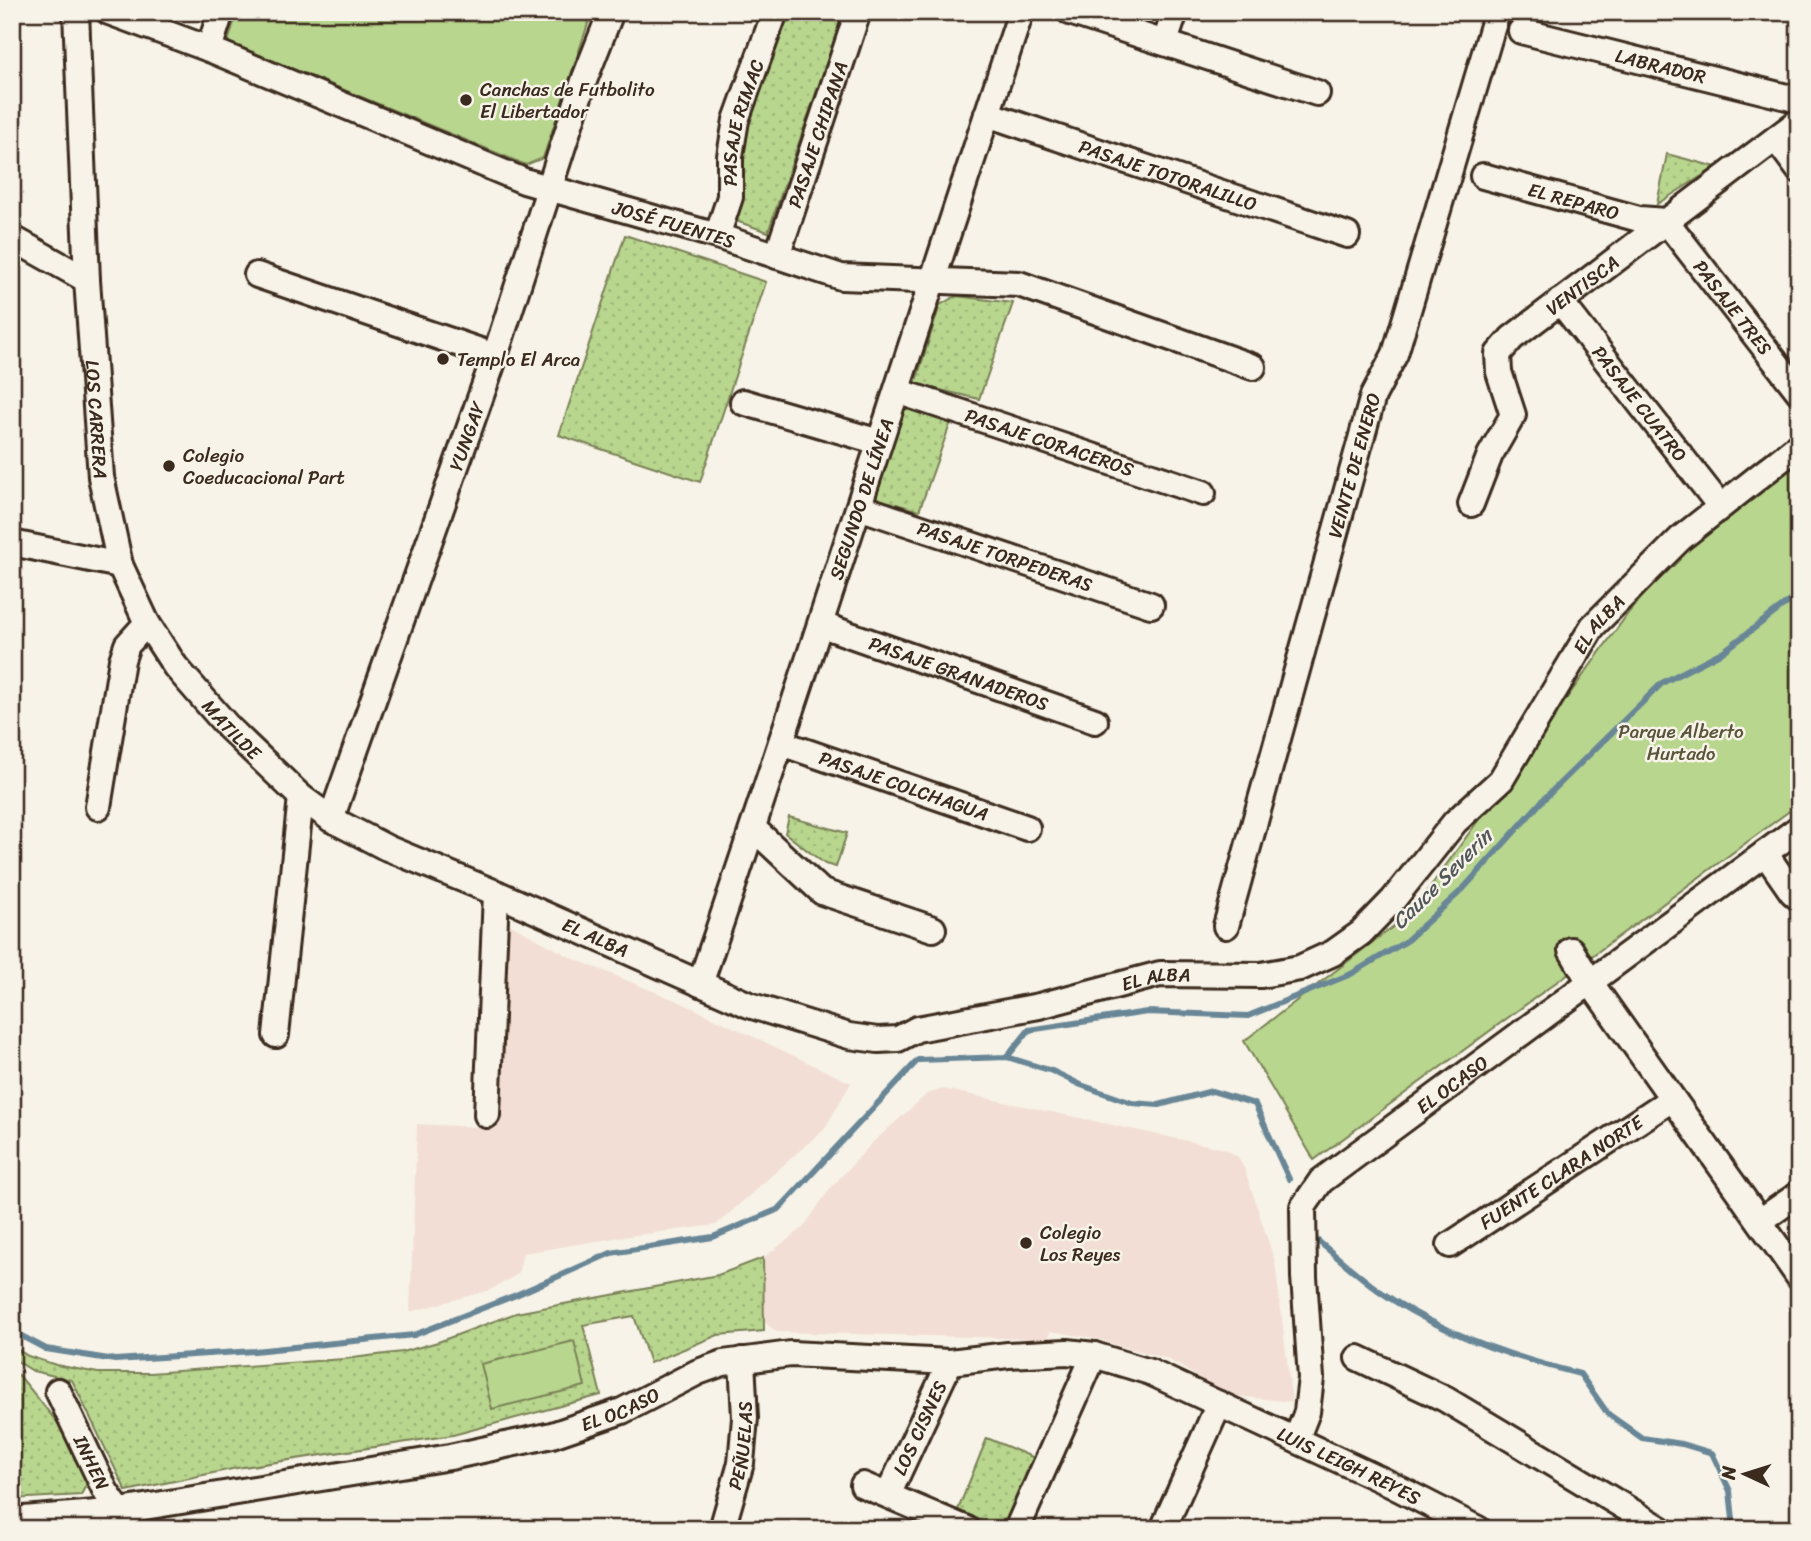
<svg xmlns="http://www.w3.org/2000/svg" width="1811" height="1541" font-family="Sriracha,sans-serif">
  <style>
    .built { fill: #f2ded4 }
    .grass { fill: url(#grass-dots); stroke: #7a8056; stroke-width: 2 }
    .park { fill: #b8d68e; stroke: #7a8056; stroke-width: 2 }
    .lines { fill: none; stroke-linecap: round; stroke-linejoin: round }
    .stream { stroke: #688696; stroke-width: 6 }
    .minor-casing { stroke: #3b2a1e; stroke-width: 30 }
    .minor { stroke: #f7f3e8; stroke-width: 24 }
    .poi-dot { fill: #3b2a1e; stroke: #f7f3e8; stroke-width: 2.5 }
    .labels { text-anchor: middle; stroke-width: 5; stroke-linejoin: round; paint-order: stroke }
    .street-label { font-size: 19px; fill: #3b2a1e; stroke: #f7f3e8 }
    .poi-label { font-size: 19px; fill: #3b2a1e; stroke: #f7f3e8; text-anchor: start }
    .park-label { font-size: 19px; fill: #5a553a; stroke: #f7f3e8 }
    .water-label { font-size: 21px; font-style: italic; fill: #52585a; stroke: #f7f3e8 }
  </style>
  <defs>
    <pattern id="grass-dots" width="8" height="8" patternUnits="userSpaceOnUse" patternTransform="scale(1.75)"><rect width="8" height="8" fill="#b8d68e"/><path d="M2 2h.1M6 6h.1" fill="none" stroke="#9fb87a" stroke-width="1.8" stroke-linecap="round"/></pattern>
  </defs>
  <rect width="100%" height="100%" fill="#f7f3e8"/>
  <filter id="ink" filterUnits="userSpaceOnUse"><feTurbulence type="fractalNoise" baseFrequency=".0143" numOctaves="2"/><feDisplacementMap in="SourceGraphic" scale="14" xChannelSelector="R" yChannelSelector="G"/><feConvolveMatrix kernelMatrix="1 2 1 2 8 2 1 2 1" color-interpolation-filters="sRGB"/></filter>
  <g filter="url(#ink)">
    <path class="built" d="M507 923 572 958 682 1003 851 1083 825 1128 716 1225 621 1237 523 1253 518 1274 490 1290 410 1312 417 1124 497 1128Z
      M943 1089 1225 1149 1238 1157 1245 1170 1275 1262 1292 1402 1228 1395 1168 1359 1088 1337 1050 1331 1049 1339 777 1332 764 1322 763 1258 803 1228 829 1190 873 1142 927 1094Z"/>
    <path class="grass" d="M788 12H844L768 232 733 220 741 148Z
      M1667 154 1716 167 1657 204Z
      M625 235 766 282 700 482 559 435Z
      M956 296 1013 303 979 399 915 384 940 305Z
      M904 407 952 419 919 511 873 497Z
      M789 817 847 833 836 867 825 864 785 833Z
      M763 1258 764 1331 718 1335 650 1363 634 1316 583 1325 601 1395 453 1435 237 1468 126 1491 72 1380 33 1371 12 1358V1346L28 1356 56 1365 98 1373H150L344 1359 402 1352 438 1342 516 1313 718 1275Z
      M12 1373 19 1375 61 1427 88 1481 81 1495 12 1499Z
      M987 1438 1037 1459 1008 1529H984L955 1517Z"/>
    <path class="park" d="M237 12H592L543 158 526 165 228 42Z
      M1799 463V804L1314 1160 1244 1041 1412 912 1629 612 1674 561Z
      M574 1341 585 1386 492 1409 481 1364Z"/>
    <g class="lines">
      <path class="stream" d="M1007 1057 1029 1030 1147 1012 1248 1016 1351 974 1405 942 1462 890 1543 800 1662 683 1724 651 1799 594
        M1312 1236C1334 1254 1355 1273 1378 1290 1436 1331 1510 1357 1580 1374L1608 1414 1642 1438 1682 1444 1712 1453 1730 1491 1734 1529
        M12 1331 46 1349 115 1360 254 1351 414 1335 516 1295 611 1253 713 1237 779 1209 918 1060 1007 1057 1052 1071 1081 1085 1132 1103 1159 1105 1212 1091 1255 1104 1289 1179"/>
      <g class="minor-casing">
        <g id="minor">
          <path id="s1" d="M76 12 87 280 101 477 120 565 147 623 175 666 229 728 301 797 331 819 387 848 496 893 749 1005 849 1036 878 1040 898 1039 917 1029 1039 1006 1160 974 1261 975 1300 968 1333 953 1361 933 1393 900 1455 822 1501 780 1593 626 1681 538 1799 445"/>
          <path id="s2" d="M109 12 209 49 524 181 717 236 841 277 1019 284 1253 367"/>
          <path d="M1070 12 1317 93"/>
          <path id="s3" d="M1521 31 1799 100"/>
          <path d="M1165 42 1175 12"/>
          <path d="M209 49 221 12"/>
          <path id="s4" d="M987 114 1347 235"/>
          <path d="M1776 139 1799 170"/>
          <path id="s5" d="M1483 176 1639 219 1666 221 1799 392"/>
          <path id="s6" d="M717 236 730 197V156L736 120 775 12"/>
          <path d="M12 238 87 280"/>
          <path id="s7" d="M777 256 858 12"/>
          <path d="M257 275 495 356"/>
          <path id="s8" d="M1560 301 1720 506"/>
          <path id="s9" d="M897 391 1203 493"/>
          <path d="M743 402 879 442"/>
          <path id="s10" d="M1471 504 1490 455 1513 415 1499 372 1498 354 1512 338 1799 121"/>
          <path id="s11" d="M859 507 1151 605"/>
          <path d="M12 543 120 565"/>
          <path id="s12" d="M822 625 1095 721"/>
          <path id="s13" d="M781 743 1027 828"/>
          <path d="M98 807 122 660 127 645 147 623"/>
          <path id="s14" d="M331 819 495 356 585 78 611 12"/>
          <path d="M753 828 822 892 933 929"/>
          <path d="M1765 853 1792 892 1799 898"/>
          <path id="s15" d="M1226 926 1373 396 1395 354 1497 12"/>
          <path d="M1571 950 1590 982 1799 1277"/>
          <path id="s16" d="M700 984C810 661 913 336 1021 12"/>
          <path d="M276 1035 301 797"/>
          <path d="M487 1115 496 893"/>
          <path d="M1760 1221 1799 1194"/>
          <path id="s17" d="M1450 1245 1672 1099"/>
          <path d="M1358 1358 1445 1399 1661 1529"/>
          <path id="s18" d="M58 1391 106 1492 132 1529"/>
          <path id="s19" d="M1296 1440 1307 1412 1311 1378 1304 1277 1303 1207 1321 1181 1799 828"/>
          <path d="M863 1485 967 1529"/>
          <path id="s20" d="M888 1495 950 1362"/>
          <path id="s21" d="M12 1520 120 1511 450 1457 552 1435 622 1411 698 1372 723 1363 791 1354 950 1362 1008 1355 1067 1352 1094 1355 1150 1372 1384 1481 1478 1529"/>
          <path id="s22" d="M722 1529 741 1463 745 1418 742 1360"/>
          <path d="M1017 1529 1094 1355"/>
          <path d="M1163 1529 1219 1404"/>
        </g>
      </g>
      <use href="#minor" class="minor"/>
    </g>
  </g>
  <g class="poi-dot">
    <circle cx="466" cy="100" r="7"/>
    <circle cx="443" cy="359" r="7"/>
    <circle cx="169" cy="466" r="7"/>
    <circle cx="1026" cy="1243" r="7"/>
  </g>
  <g class="labels">
    <g class="street-label">
      <text dy="7" stroke="none"><textPath href="#s3" startOffset="144">LABRADOR</textPath></text>
      <text dy="7" stroke="none"><textPath href="#s6" startOffset="117">PASAJE RIMAC</textPath></text>
      <text dy="7" stroke="none"><textPath href="#s7" startOffset="128">PASAJE CHIPANA</textPath></text>
      <text dy="7" stroke="none"><textPath href="#s4" startOffset="191">PASAJE TOTORALILLO</textPath></text>
      <text dy="7" stroke="none"><textPath href="#s5" startOffset="94">EL REPARO</textPath></text>
      <text dy="7" stroke="none"><textPath href="#s2" startOffset="604">JOSÉ FUENTES</textPath></text>
      <text dy="7" stroke="none"><textPath href="#s10" startOffset="271">VENTISCA</textPath></text>
      <text dy="7" stroke="none"><textPath href="#s5" startOffset="298">PASAJE TRES</textPath></text>
      <text dy="7" stroke="none"><textPath href="#s8" startOffset="130">PASAJE CUATRO</textPath></text>
      <text dy="7" stroke="none"><textPath href="#s1" startOffset="408">LOS CARRERA</textPath></text>
      <text dy="7" stroke="none"><textPath href="#s14" startOffset="406">YUNGAY</textPath></text>
      <text dy="7" stroke="none"><textPath href="#s9" startOffset="161">PASAJE CORACEROS</textPath></text>
      <text dy="7" stroke="none"><textPath href="#s15" startOffset="478">VEINTE DE ENERO</textPath></text>
      <text dy="7" stroke="none"><textPath href="#s16" startOffset="511">SEGUNDO DE LÍNEA</textPath></text>
      <text dy="7" stroke="none"><textPath href="#s11" startOffset="154">PASAJE TORPEDERAS</textPath></text>
      <text dy="7" stroke="none"><textPath href="#s1" startOffset="2376">EL ALBA</textPath></text>
      <text dy="7" stroke="none"><textPath href="#s12" startOffset="145">PASAJE GRANADEROS</textPath></text>
      <text dy="7" stroke="none"><textPath href="#s1" startOffset="756">MATILDE</textPath></text>
      <text dy="7" stroke="none"><textPath href="#s13" startOffset="130">PASAJE COLCHAGUA</textPath></text>
      <text dy="7" stroke="none"><textPath href="#s1" startOffset="1180">EL ALBA</textPath></text>
      <text dy="7" stroke="none"><textPath href="#s1" startOffset="1768">EL ALBA</textPath></text>
      <text dy="7" stroke="none"><textPath href="#s19" startOffset="430">EL OCASO</textPath></text>
      <text dy="7" stroke="none"><textPath href="#s17" startOffset="133">FUENTE CLARA NORTE</textPath></text>
      <text dy="7" stroke="none"><textPath href="#s21" startOffset="620">EL OCASO</textPath></text>
      <text dy="7" stroke="none"><textPath href="#s20" startOffset="74">LOS CISNES</textPath></text>
      <text dy="7" stroke="none"><textPath href="#s22" startOffset="86">PEÑUELAS</textPath></text>
      <text dy="7" stroke="none"><textPath href="#s18" startOffset="79">INHEN</textPath></text>
      <text dy="7" stroke="none"><textPath href="#s21" startOffset="1384">LUIS LEIGH REYES</textPath></text>
    </g>
    <g class="poi-label">
      <text x="480" y="96">Canchas de Futbolito<tspan x="480" dy="22">El Libertador</tspan></text>
      <text x="457" y="366">Templo El Arca</text>
      <text x="183" y="462">Colegio<tspan x="183" dy="22">Coeducacional Part</tspan></text>
      <text x="1040" y="1239">Colegio<tspan x="1040" dy="22">Los Reyes</tspan></text>
    </g>
    <g class="park-label">
      <text x="1681" y="738">Parque Alberto<tspan x="1681" dy="22">Hurtado</tspan></text>
    </g>
    <g class="water-label">
      <text transform="translate(1442 879) rotate(-45)" y="7">Cauce Severin</text>
    </g>
  </g>
  <rect width="1811" height="1541" fill="none" stroke="#f7f3e8" stroke-width="42"/>
  <rect x="21" y="21" width="1769" height="1499" fill="none" stroke="#3b2a1e" stroke-width="2.5" filter="url(#ink)"/>
  <g transform="translate(1745 1474) rotate(274)" stroke="#f7f3e8" stroke-width="5" paint-order="stroke">
  <path d="M0-5L12 26L0 18L-12 26Z" fill="#3b2a1e"/>
  <text y="-10" font-size="19" font-weight="bold" text-anchor="middle" fill="#3b2a1e">N</text>
  </g>
</svg>
